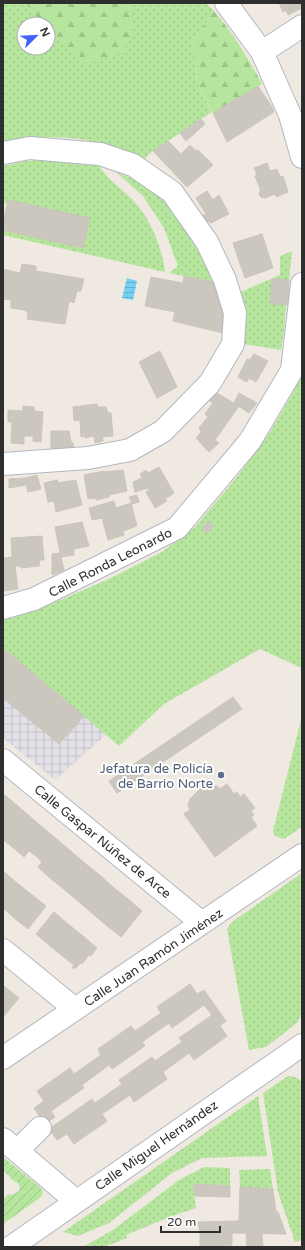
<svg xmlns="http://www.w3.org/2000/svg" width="305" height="1250" font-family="'Varela Round',sans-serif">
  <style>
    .industrial { fill: url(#industrial-grid) }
    .grass { fill: url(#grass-dots) }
    .forest { fill: url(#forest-firs) }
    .garden { fill: url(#garden-furrows) }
    .water { fill: url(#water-rules) }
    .building { fill: #cbc7bf; stroke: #cbc5ba }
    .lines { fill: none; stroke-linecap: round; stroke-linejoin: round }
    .minor-casing { stroke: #b4b7c1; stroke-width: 24 }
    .minor { stroke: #fff; stroke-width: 22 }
    .service-dot { fill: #5c6f8a; stroke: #fff; stroke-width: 1.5 }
    .labels { text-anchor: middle; stroke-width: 4; stroke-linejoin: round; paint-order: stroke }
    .street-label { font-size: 13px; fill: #2e2e2e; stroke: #fff }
    .service-label { font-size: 13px; fill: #4e5e75; stroke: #fff; text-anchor: end }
  </style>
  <defs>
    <pattern id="industrial-grid" width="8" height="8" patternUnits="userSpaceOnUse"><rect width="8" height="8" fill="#e3e1e8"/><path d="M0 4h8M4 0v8" fill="none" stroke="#c3c1c7"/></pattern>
    <pattern id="grass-dots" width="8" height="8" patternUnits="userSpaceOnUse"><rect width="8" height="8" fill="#b6e59e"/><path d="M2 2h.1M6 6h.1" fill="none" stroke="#9dc588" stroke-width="1.8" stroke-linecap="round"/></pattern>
    <pattern id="forest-firs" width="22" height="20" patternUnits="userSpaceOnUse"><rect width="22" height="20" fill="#b6e59e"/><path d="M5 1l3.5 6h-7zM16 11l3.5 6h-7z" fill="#9dc588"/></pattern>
    <pattern id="garden-furrows" width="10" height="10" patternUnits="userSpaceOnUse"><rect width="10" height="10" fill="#b6e59e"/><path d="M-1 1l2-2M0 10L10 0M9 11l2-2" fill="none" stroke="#9dc588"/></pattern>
    <pattern id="water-rules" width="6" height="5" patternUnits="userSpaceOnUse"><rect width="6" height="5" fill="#75cff0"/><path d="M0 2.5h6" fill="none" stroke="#66b2ce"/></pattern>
  </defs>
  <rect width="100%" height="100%" fill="#efe9e1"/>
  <path class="industrial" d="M4 649 107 734 55 780 3 738V650Z"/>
  <path class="grass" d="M3 3H27L28 7 43 24H24V48H48V29L52 34 134 5 133 3H206L214 11 193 41 197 83 212 112 153 151 147 156 144 161C129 154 114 147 98 143 68 135 34 136 3 143Z
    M50 159 98 165C103 171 108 178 114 183 120 189 127 194 133 200 150 218 162 247 165 272L3 235V230L83 248 90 219 3 203V166L26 161Z
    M116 172C128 177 142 182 152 190 178 210 200 253 213 282L169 273 178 266 164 228 143 196Z
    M292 251 289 280H272L270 303 286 305 284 331 281 350 244 344C247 326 247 310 241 292L280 275V256Z
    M302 369V668L260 649 164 704 119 746 4 649 3 650V620L44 607 109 579 162 552 195 527 237 477 270 432 294 391Z
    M302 716V827L284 839 275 836 273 831Z
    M302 873V1012L298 1022 266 1047 249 1050 227 929 232 922Z
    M288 1076C295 1077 300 1077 302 1084V1240L295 1242 278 1192 263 1093Z
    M258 1096 267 1156 202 1158 172 1173 109 1223 78 1236 63 1232Z
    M204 1167 230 1168V1186L193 1184 196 1208 172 1216 126 1235 127 1238 104 1247H83L113 1230 179 1180Z
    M270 1169 273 1189 240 1187 239 1170Z"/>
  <path class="forest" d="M27 3H133L132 33 123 52 88 64 52 34 48 29V24H43L28 7Z
    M214 11C233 33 248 58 262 84L213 113 197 83 193 41Z"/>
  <path class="garden" d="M3 1157 41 1188 43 1192 41 1197 3 1224V1199L9 1194 12 1195 19 1191 20 1186 17 1182H15L3 1170Z"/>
  <path class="water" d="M127 278 137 281 133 300 122 298Z"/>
  <path class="building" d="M279 3H302V8L288 15 286 10 283 12Z
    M258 86 272 107 274 112 227 142 213 113Z
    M201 119 205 124 186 141 180 133Z
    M168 141 181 154 190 145 196 151 198 150 213 165 187 187 153 151Z
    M267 163 270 171 277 169 280 177 283 176 288 192 276 197 275 194 265 198 261 197 260 196 259 192 261 191 255 176 257 175 254 168Z
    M207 191 213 200 219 195 229 214 211 223 210 221 207 223 203 216 206 214 196 198Z
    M8 200 90 218 83 248 3 230V223Z
    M262 234 273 268 245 278 233 243Z
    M22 264 36 266V271L84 279 81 291H77L74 303 69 301 65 324 27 319 28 312 24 310 11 308V300L3 299 4 289 3 269 20 273Z
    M184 276 213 282 222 305 223 315V333L173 321 175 312 145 306 151 277 183 283Z
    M272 279 289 280 288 305 270 304Z
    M160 351 177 387 157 398 139 362Z
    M254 354 268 361 256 382 249 378 247 382 238 377 247 359 250 360Z
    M215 392 239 406 215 440 219 443 209 452 196 438 201 432 199 428 208 417 205 414 213 403 209 400Z
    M239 393 257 403 249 413 234 403Z
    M97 404 98 407H106L108 413H111L113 436 102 437 103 441 95 443 94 436 85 438V436L81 437 80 420 74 421 73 407Z
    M23 406 34 407V411L43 412 41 442 33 441V436H24V444L11 443 12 422H8V410L23 411Z
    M51 431H69L71 442 73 443 74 449 51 454Z
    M159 467 174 493 165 499 167 501 155 508 146 492 149 490 148 488 135 492 133 482 142 478 140 474 146 470 148 473Z
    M123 470 127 491 109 495V497L96 500V498L88 499 84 475 104 471V472Z
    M37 475 41 489 28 492 26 485 9 488V479L25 478Z
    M57 480 58 483 76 480 82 505 56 512 54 501 48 502 44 483Z
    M137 495 139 502 132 504 129 497Z
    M114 501 116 508 131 503 137 526 123 531 124 535 108 540 102 518 92 520 89 508Z
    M208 521 214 526 208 533 202 529Z
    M82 522 89 546 74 549V555L61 557 64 570 52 575V554L60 553 55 527Z
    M42 536 44 560H40L39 566 21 568V566H15L18 589 4 591 3 558 12 557 11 538Z
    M4 649 84 716 59 744 3 698V650Z
    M233 697 242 709 117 793 109 781Z
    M227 784 234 794 237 792 240 797 244 794 255 808 251 811 254 815 251 817 257 826 215 857 184 814 190 810 188 805 190 799 200 789 211 785 217 786 220 789Z
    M5 795 19 807 3 826V797Z
    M19 807 33 819 10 845 3 840V826Z
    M33 819 53 836 36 856 29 851 24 857 10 845Z
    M53 836 73 853 51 879 38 867 42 862 36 856Z
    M73 853 87 865 65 890 51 879Z
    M87 865 101 876 79 902 65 890Z
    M3 871 17 883 3 901Z
    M101 876 114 888 93 914 79 902Z
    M17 883 31 894 13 917 3 908V901Z
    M114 888 128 899 106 925 93 914Z
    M31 894 46 906 28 929 13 917Z
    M128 899 142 911 121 937 106 925Z
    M54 912 68 924 50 946 36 934Z
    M68 924 83 936 65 958 50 946Z
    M83 936 97 948 91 956 89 955 82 964 80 963 76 968H72L74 965 65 958Z
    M190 984 197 994 204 990 226 1021 220 1026 227 1036 194 1060 189 1053 163 1072 167 1079 134 1102 130 1095 102 1114 107 1121 74 1144 67 1134 57 1140 49 1129 92 1099 95 1103 122 1084 119 1080 152 1057 155 1061 182 1042 179 1038 212 1015 204 1005 172 1028 169 1023 142 1042 145 1046 112 1069 109 1065 82 1085 84 1088 51 1111 55 1117 45 1124 34 1108 44 1101 37 1091 70 1068 74 1074 101 1055 98 1049 131 1026 135 1031 161 1013 157 1007Z
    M4 986 19 998 3 1017V987Z
    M193 1184 230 1186V1197L195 1196Z
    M240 1187 273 1189 276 1212H278L286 1234 231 1233 200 1234 198 1222 239 1221Z
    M215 1233V1246H200V1234Z
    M215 1233H232V1245L215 1246Z
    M246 1233 262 1234 263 1247H247Z"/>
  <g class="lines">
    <g class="minor-casing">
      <path id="minor" d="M226 3 262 52 290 115 302 157
        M262 52 302 26
        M3 153 30 148 100 154 133 165 172 192 207 242 225 280 235 313 233 344 210 383 163 431 130 450 88 458 3 464
        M3 608 34 599 177 528 250 441 292 370 302 284
        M3 760 202 923
        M3 950 75 1009
        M3 1058 302 855
        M3 1139 76 1201
        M17 1151 40 1128
        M11 1247 302 1045"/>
    </g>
    <use href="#minor" class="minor"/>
  </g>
  <circle class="service-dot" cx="221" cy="775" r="4"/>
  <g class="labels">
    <g class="street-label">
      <text transform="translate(110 562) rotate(-27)" y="5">Calle Ronda Leonardo</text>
      <text transform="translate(103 841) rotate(39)" y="5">Calle Gaspar Núñez de Arce</text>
      <text transform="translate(153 957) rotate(-34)" y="5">Calle Juan Ramón Jiménez</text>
      <text transform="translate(156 1145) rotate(-35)" y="5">Calle Miguel Hernández</text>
    </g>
    <g class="service-label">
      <text x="213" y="773">Jefatura de Policía<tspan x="213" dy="15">de Barrio Norte</tspan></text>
    </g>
  </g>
  <rect width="305" height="1250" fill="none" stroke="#2e2e2e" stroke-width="8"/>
  <g transform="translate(36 36) rotate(66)"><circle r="19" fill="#ffffff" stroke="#ababab"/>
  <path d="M0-3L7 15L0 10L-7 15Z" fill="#4264fb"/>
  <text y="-6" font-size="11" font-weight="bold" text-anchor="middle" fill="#2e2e2e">N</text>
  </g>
  <path d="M161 1226v6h59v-6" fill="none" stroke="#2e2e2e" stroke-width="2"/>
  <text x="167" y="1226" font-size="12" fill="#2e2e2e" stroke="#ffffff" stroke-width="3" paint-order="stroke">20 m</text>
</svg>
